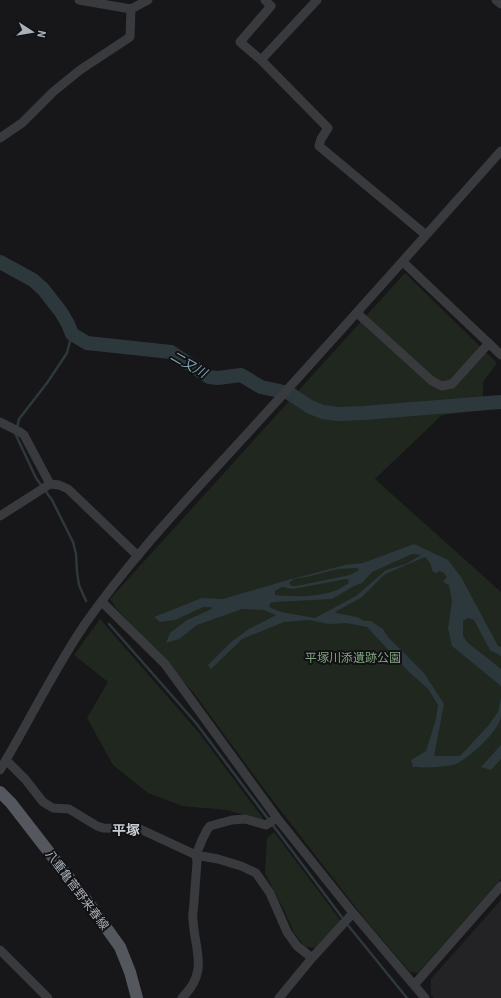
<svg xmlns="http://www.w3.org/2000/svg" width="501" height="998" font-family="'Roboto Condensed','Noto Sans JP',sans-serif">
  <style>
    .built { fill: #232326 }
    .green { fill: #1f271f }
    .water { fill: #2d383d; fill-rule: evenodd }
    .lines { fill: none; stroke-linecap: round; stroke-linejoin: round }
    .stream { stroke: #2d383d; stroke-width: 2.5 }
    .river { stroke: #2d383d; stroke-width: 14 }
    .minor { stroke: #383a3e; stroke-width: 9 }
    .major { stroke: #54575d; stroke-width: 12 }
    .labels { text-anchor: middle; stroke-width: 4; stroke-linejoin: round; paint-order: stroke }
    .park-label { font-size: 12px; fill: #82a480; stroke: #121214 }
    .street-label { font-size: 12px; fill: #a9b0b9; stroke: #121214 }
    .water-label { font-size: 13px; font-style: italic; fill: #7fa2b4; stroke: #121214 }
    .quarter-label { font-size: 14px; font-weight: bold; fill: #caced5; stroke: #121214 }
  </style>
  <rect width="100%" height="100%" fill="#171719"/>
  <path class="built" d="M501 900V998H434L431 995V979Z"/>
  <path class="green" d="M405 273 497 363 483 382V410L442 415 375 479 501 592V879L418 973 410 972 364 918 264 789 193 692 116 608 110 599Z
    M100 619 200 734 265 821 227 810 182 806 148 793 113 765 87 718 108 682 74 655Z
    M274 832 341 921 317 948 305 947 294 933 283 908 265 873 267 838Z"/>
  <path class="water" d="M414 544 448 560 461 577 498 646 501 647V656L490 650 474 620 468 618 463 621V636L467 642 501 669V686L452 646 448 628 452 601 449 585 443 582 447 577 443 572 439 571 437 573 433 572 430 563 425 557 385 574 362 597 335 612 336 613 357 617 364 621H371L383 629 388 637 424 673 444 704 434 756H460L488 726 498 712 501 698C501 704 501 711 501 717 499 731 469 758 456 764 447 767 423 768 413 767L411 760 426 751 436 719 438 705 428 689 408 671 367 627 346 623 329 624 309 620 284 622 242 639 211 669 208 665 231 642 249 629 276 615 264 610 242 609 197 625 179 639 166 643 170 633 187 620 212 609 211 607H203L175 620 160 622 154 617 202 598 223 599 288 580 345 565 363 563ZM412 554 421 555 406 564 386 570 356 596 315 618 281 612 269 607 270 603 274 602 332 599 354 586 362 583 372 572ZM357 568 359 570 350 575 297 586H291L289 583 294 579 311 576 337 569ZM346 579 349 580 348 584C343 586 339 590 334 591 319 597 291 597 275 595V591L282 587 293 589Z
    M501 745V759L491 770 481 767Z"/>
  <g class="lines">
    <path class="stream" d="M17 428 19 419 47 383 67 353 72 334
      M15 433 36 478 52 500 73 542 76 554 77 572 79 585 86 601
      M109 624 196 723 344 920
      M347 924 407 998"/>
    <path class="river" d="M0 262 33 280 43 289 61 312 68 324 72 334 87 343 171 352 209 377 218 378 241 375 261 387 289 393 310 407 323 412 337 414 363 413 501 402"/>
    <path class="minor" d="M79 0 131 9 148 0
      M265 0 271 6 240 42 261 60 328 128 321 139 319 146 426 235
      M496 0 501 4
      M261 60 317 0
      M0 138 22 123 53 92 80 70 130 37 131 9
      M403 262 501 355
      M357 313 432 381 442 386 452 384 489 343
      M0 422 20 432 24 435 50 484
      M0 516 50 484 59 485 68 489 138 556
      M102 602 165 664 277 818 353 913 425 998
      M6 760 25 779 43 802 53 808 69 809 97 826 103 828 140 829 196 855 197 862C196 875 195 888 194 902 194 908 192 914 193 920 195 952 209 971 182 998
      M0 770C29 722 53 671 85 624 135 552 198 488 257 423 339 333 420 242 501 151
      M277 818 266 825 245 819 232 820 210 826 207 830 202 840 196 855 218 859 241 866 256 873 270 893 287 932 297 946 312 958
      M0 950 48 998
      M414 985 501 886
      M279 998 312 958 353 913"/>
    <path class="major" d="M0 792 11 803 90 905 120 947 130 972 137 998"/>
  </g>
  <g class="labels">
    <g class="park-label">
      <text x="353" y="662">平塚川添遺跡公園</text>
    </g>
    <g class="street-label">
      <text transform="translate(77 890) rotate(53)" y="4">八重亀菅野来春線</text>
    </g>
    <g class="water-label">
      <text transform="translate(189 364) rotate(30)" y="5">二又川</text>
    </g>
    <g class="quarter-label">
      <text x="126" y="835">平塚</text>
    </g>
  </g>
  <g transform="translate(32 32) rotate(102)" stroke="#121214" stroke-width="3" paint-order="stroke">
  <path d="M0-3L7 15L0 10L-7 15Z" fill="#a9b0b9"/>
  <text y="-6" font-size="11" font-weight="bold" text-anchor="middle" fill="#a9b0b9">N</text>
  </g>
</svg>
